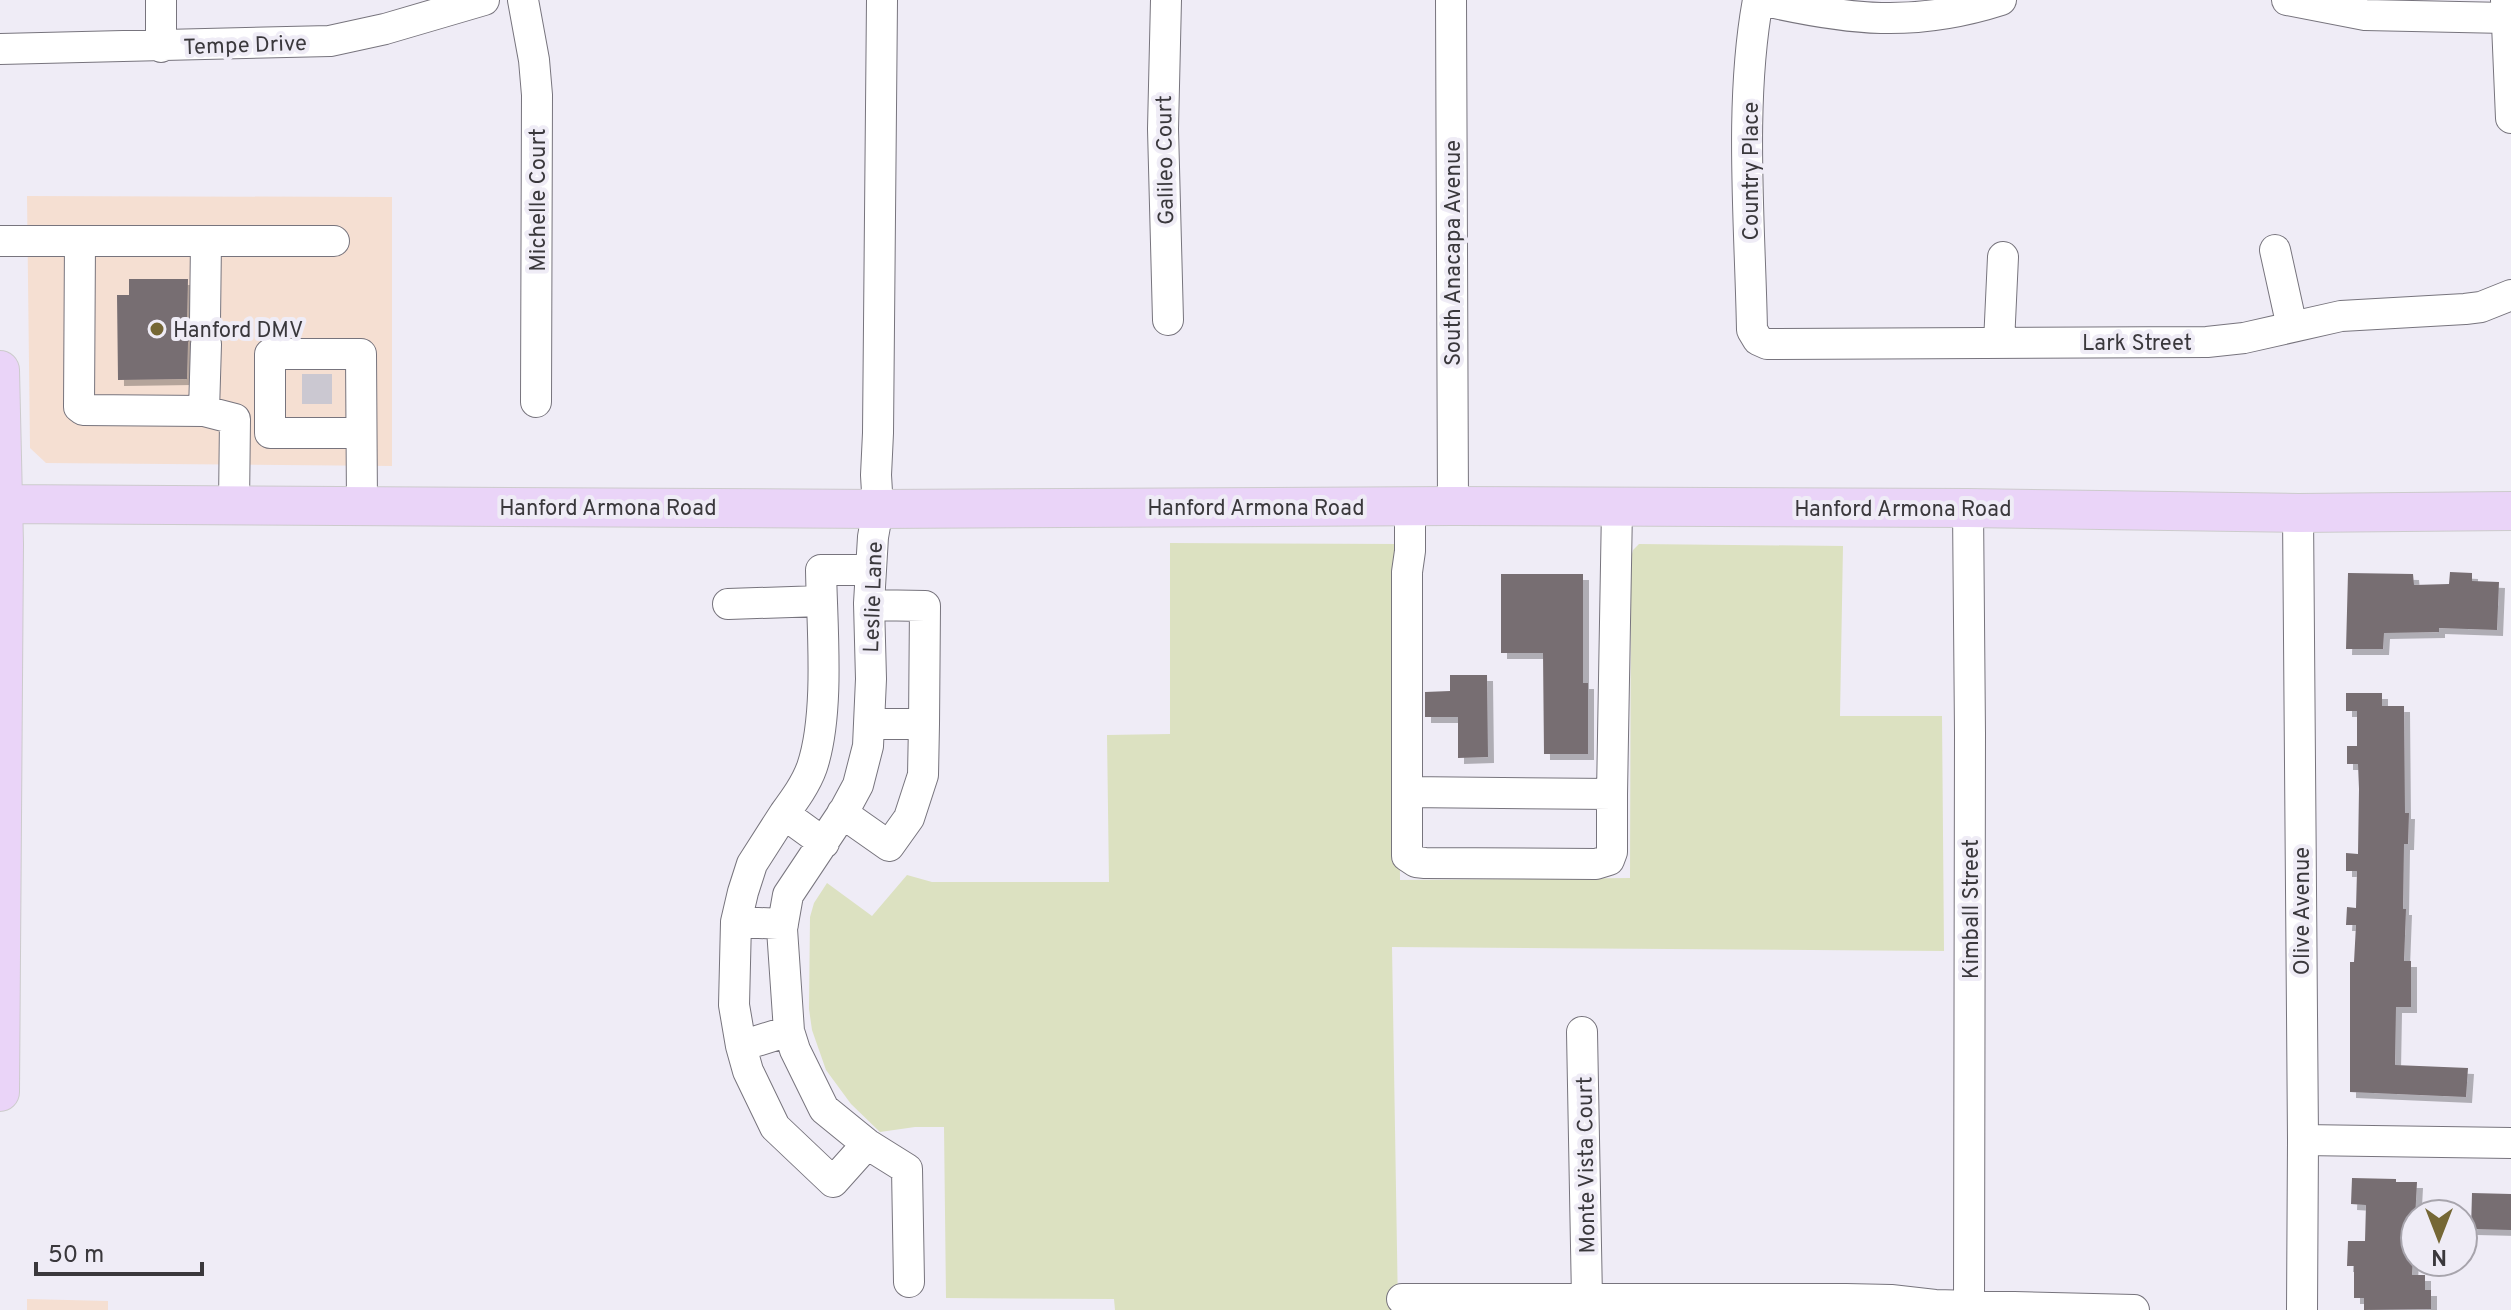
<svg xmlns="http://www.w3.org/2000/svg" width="2511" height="1310" font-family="Overpass,sans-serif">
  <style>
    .commercial { fill: #f5dfd2 }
    .green { fill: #dce1c1 }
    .building { fill: #776e72; filter: url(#shadow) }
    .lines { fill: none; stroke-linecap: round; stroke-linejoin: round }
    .minor-tunnel { stroke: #cbc8d1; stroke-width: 30; stroke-dasharray: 30 15; stroke-linecap: butt }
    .minor-casing { stroke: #77747d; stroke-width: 32 }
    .major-casing { stroke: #cccbcc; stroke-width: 40 }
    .minor { stroke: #fff; stroke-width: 30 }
    .major { stroke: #ead4f8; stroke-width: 38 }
    .poi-dot { fill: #756735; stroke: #efecf6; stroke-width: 3 }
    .labels { text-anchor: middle; stroke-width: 8; stroke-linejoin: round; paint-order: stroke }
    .street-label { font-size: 22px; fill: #3a383c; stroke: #efecf6 }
    .poi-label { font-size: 22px; fill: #3a383c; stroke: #efecf6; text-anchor: start }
  </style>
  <defs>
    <filter id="shadow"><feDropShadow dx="6" dy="6" stdDeviation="0" flood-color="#0004"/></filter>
  </defs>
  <rect width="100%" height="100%" fill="#efecf6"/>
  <path class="commercial" d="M27 196 392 197V466L46 463 30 448Z
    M27 1299 108 1301V1310H27Z"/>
  <path class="green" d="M1170 543 1398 544 1400 880 1630 878 1631 558 1633 550 1639 544 1843 546 1840 716H1942L1944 951 1392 947 1398 1310H1115L1114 1299 946 1298 944 1127H915L880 1132 851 1104 826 1070 812 1030 809 1009 810 917 814 903 827 883 872 916 907 875 932 882H1109L1107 735 1170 734Z"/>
  <path class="building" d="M129 279H188L187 321 192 333 188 343 187 379 118 380 117 295H129Z
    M2450 572 2472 573V581L2499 582 2497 630 2439 628V632L2384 633 2383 649H2346L2348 573 2413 574 2414 585 2449 584Z
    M1501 574H1583V683H1588V754H1544L1543 653H1501Z
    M1450 675H1487L1488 757 1458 758V717H1425V692L1450 691Z
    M2346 693H2382V706H2404L2405 813H2409L2408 844H2404L2403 909H2406L2404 961H2411V1007H2396L2395 1065 2468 1068 2466 1097 2350 1092V962H2354L2356 925H2346L2347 907 2356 908 2357 871H2346V853L2358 854 2359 789 2358 764H2347V746H2357V711H2346Z
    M2352 1178 2396 1179V1182H2417L2412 1275H2425V1290H2431V1309L2364 1310V1298H2354V1266H2347L2348 1241H2365L2366 1205 2351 1204Z
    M2472 1193 2511 1194V1230L2471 1229Z"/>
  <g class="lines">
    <path class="minor-tunnel" d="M317 374V422"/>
    <g class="minor-casing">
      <path id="minor" d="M161 0V47
        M523 0 534 60 537 95 536 402
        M882 0 878 433 876 475 878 509 873 537 869 603 871 679 868 746 858 785 844 811 788 895 782 929 789 1031 795 1050 824 1109 867 1144 907 1169 909 1282
        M1166 0 1163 129 1168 320
        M1451 0 1453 506
        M1758 0C1739 103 1750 224 1752 330L1758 340 1767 344 2207 342 2244 338 2341 316 2465 309 2481 307 2511 295
        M1761 0C1848 20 1914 28 2001 0
        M2287 0 2365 15 2506 18
        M2506 0 2511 118
        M0 49 330 41 385 29 484 0
        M0 241H334
        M80 241 79 407 83 410 204 411 235 419 234 504
        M2275 250 2292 327
        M205 321 206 241
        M1999 343 2003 257
        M204 411 206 344
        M361 433H270V354H361L362 505
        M1410 507V551L1407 572V856L1416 862 1425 863 1596 864 1609 860 1612 852V794
        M1968 508 1970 733 1969 1310
        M2298 513 2303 1140 2302 1310
        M728 604 821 601
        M869 605 925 606 924 724
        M1407 792 1612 794 1617 508
        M842 813 889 846 909 818 923 775 924 724H869
        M784 814C795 799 806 784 812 767 830 713 822 627 821 570H871
        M736 922 743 892 752 864 784 814 824 843
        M789 1031 741 1046 748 1071 775 1127 833 1182 867 1144
        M1582 1032 1587 1299
        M741 1046 734 1005 736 922 783 924
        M2303 1140 2511 1143
        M1402 1299H1846L1891 1300 1935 1305 2134 1310"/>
    </g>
    <g class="major-casing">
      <path id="major" d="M0 370 4 544 0 1092
        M0 504 878 509 1453 506 1968 508 2298 513 2511 511"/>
    </g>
    <use href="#minor" class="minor"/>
    <use href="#major" class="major"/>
  </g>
  <circle class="poi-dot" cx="157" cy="329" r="8"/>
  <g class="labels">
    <g class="street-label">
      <text transform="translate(245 44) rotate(-2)" y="8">Tempe Drive</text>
      <text transform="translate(1164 160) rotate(-91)" y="8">Galileo Court</text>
      <text transform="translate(1750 171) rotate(-90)" y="8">Country Place</text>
      <text transform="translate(537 200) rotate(-90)" y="8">Michelle Court</text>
      <text transform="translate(1452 253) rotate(-90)" y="8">South Anacapa Avenue</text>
      <text x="2137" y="350">Lark Street</text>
      <text x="608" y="515">Hanford Armona Road</text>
      <text x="1256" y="515">Hanford Armona Road</text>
      <text x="1903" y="516">Hanford Armona Road</text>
      <text transform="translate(872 597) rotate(-88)" y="8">Leslie Lane</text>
      <text transform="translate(1970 909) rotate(-90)" y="8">Kimball Street</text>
      <text transform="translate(2301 911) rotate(-90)" y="8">Olive Avenue</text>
      <text transform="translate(1585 1165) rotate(-91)" y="8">Monte Vista Court</text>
    </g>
    <g class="poi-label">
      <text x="173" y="337">Hanford DMV</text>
    </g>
  </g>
  <g transform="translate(2439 1238) rotate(180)"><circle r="38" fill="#efecf6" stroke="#a7a4ac" stroke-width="2"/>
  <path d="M0-6L14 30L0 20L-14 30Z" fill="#756735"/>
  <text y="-12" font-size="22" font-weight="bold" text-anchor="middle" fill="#3a383c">N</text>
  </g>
  <path d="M36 1262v12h166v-12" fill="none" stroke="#3a383c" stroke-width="4"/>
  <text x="48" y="1262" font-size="24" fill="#3a383c" stroke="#efecf6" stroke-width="6" paint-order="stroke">50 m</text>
</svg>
